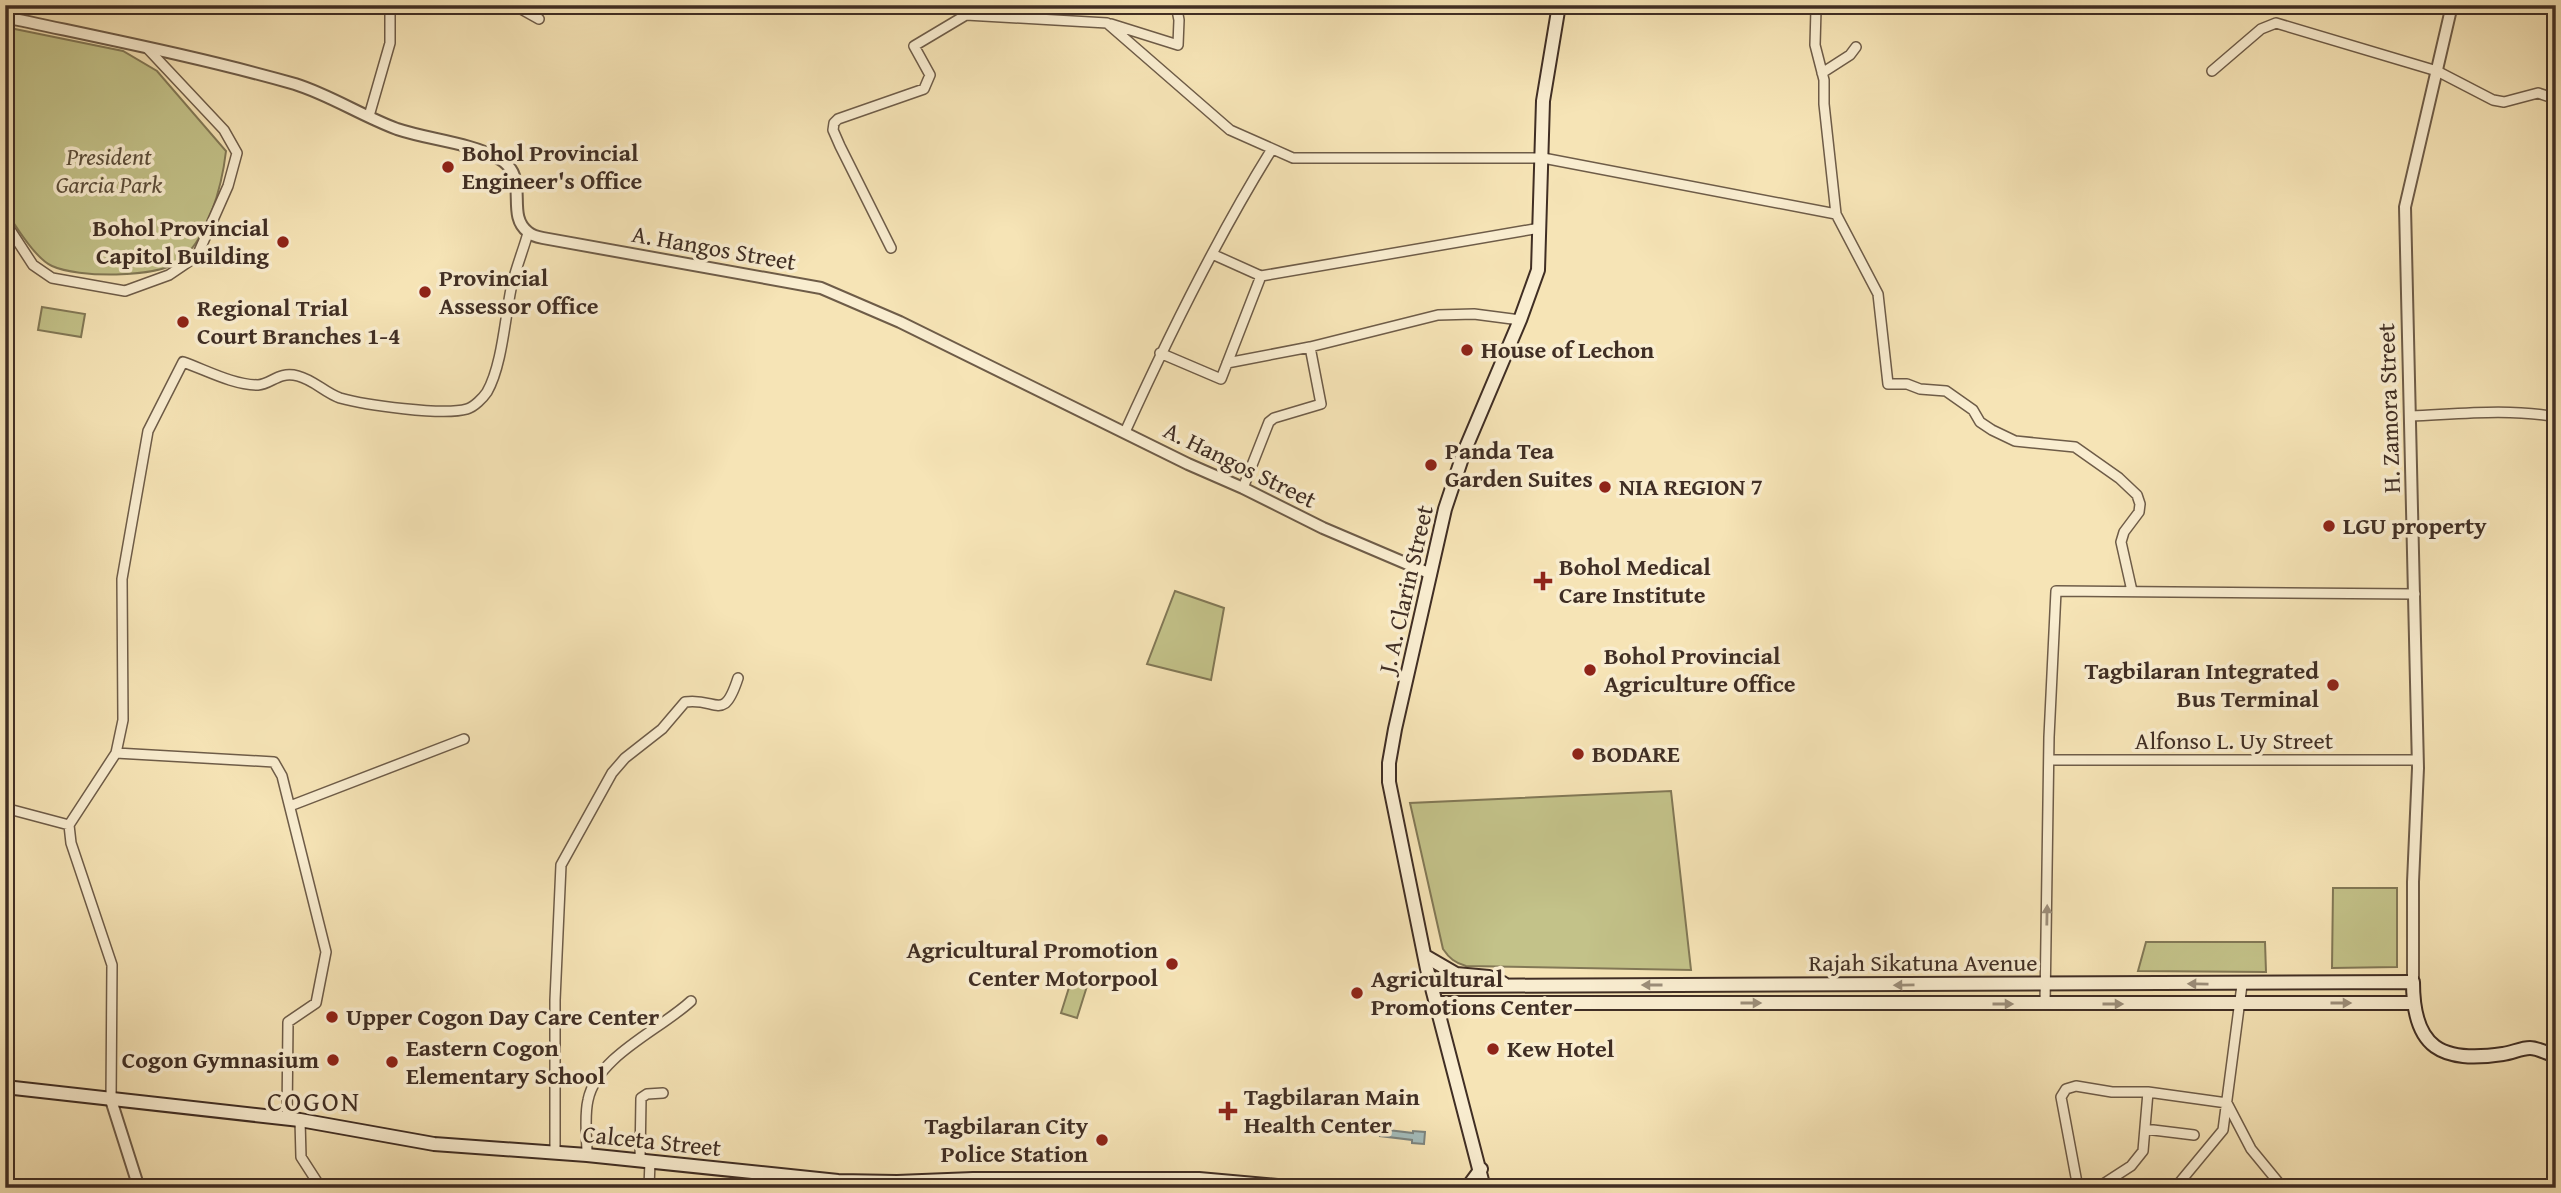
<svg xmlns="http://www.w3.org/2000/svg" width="2561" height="1193" font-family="'Gentium Book Plus',serif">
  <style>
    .green { fill: #c3c289; stroke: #827856; stroke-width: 2 }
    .water { fill: #a3bbba; stroke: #7b837e; stroke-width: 2 }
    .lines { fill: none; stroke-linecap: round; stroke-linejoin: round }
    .minor-casing { stroke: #6e5c48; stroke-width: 12 }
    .tertiary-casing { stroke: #6e5c48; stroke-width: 14 }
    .secondary-casing { stroke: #402e24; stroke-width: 16 }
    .minor { stroke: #f9edd0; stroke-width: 9 }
    .tertiary { stroke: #f9edd0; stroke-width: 10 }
    .secondary { stroke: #f9edd0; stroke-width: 12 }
    .oneway { fill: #9c8e7a }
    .poi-dot { fill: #8f2418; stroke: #f9edd0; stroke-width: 2.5 }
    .labels { text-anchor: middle; stroke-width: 7; stroke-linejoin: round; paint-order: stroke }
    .poi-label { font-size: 24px; font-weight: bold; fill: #402e24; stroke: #f9edd0; text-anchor: start }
    .park-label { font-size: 24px; font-style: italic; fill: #5a4c38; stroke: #f9edd0 }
    .street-label { font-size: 24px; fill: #402e24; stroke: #f9edd0 }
    .quarter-label { font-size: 28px; letter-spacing: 2px; fill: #402e24; stroke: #f9edd0 }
  </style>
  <rect width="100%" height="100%" fill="#f6e4b6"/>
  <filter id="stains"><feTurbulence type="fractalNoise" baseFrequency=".00286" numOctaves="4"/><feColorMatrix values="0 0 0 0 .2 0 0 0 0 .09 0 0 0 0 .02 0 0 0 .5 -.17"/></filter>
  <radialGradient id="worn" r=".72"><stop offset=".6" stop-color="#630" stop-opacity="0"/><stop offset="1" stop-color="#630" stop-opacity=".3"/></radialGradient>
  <path class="green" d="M5 27 123 51 157 71 226 151C222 186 208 240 178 262 155 278 78 278 52 266 36 259 14 224 5 209Z
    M42 307 85 314 81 337 38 330Z
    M1175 591 1224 608 1211 680 1147 664Z
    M1671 791 1691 970 1466 966C1455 963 1449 958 1443 949L1410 803Z
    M2333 888H2397V967L2332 968Z
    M2146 942H2265L2266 972 2138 971Z
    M1072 978 1088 983 1077 1018 1061 1013Z"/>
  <path class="water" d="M1380 1129 1413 1133V1131L1425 1132 1424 1144 1412 1143V1140L1380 1136Z"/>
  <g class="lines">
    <g class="minor-casing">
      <path id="minor" d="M514 5 539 19
        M1826 5 1816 9 1815 45 1824 80V104L1836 214
        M1111 24 1178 45 1179 20 1176 5
        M2212 71 2261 29 2276 23 2437 71 2493 100 2504 102 2538 93 2556 99
        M1822 73 1850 55 1856 47
        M369 116 390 43V5
        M5 222 33 265 52 278 125 291 169 275 197 256 228 186 237 153 224 130 147 48
        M891 248 840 146 833 130 834 123 838 119 924 89 930 75 914 46 966 15 1107 23 1230 130 1293 158H1543L1836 214 1878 294 1888 384H1907L1920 389 1946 391 1973 410 1980 422 1992 430 2015 441 2075 447 2119 478 2137 495 2140 504 2139 512 2124 532 2121 542 2132 591
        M1212 254 1261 276 1540 228
        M1160 353 1221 379 1261 276
        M1227 363 1310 347
        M2411 416C2458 414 2509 408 2556 417
        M1125 432C1169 335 1216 239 1272 149
        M1243 488 1269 422 1274 418 1321 404 1310 347 1438 315 1474 314 1520 320
        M116 753 274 762 282 776 326 952 316 1003 288 1022 287 1119
        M2050 760H2417
        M5 767 8 808
        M290 806 464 739
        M5 808 69 825
        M2045 1004 2049 737 2056 591 2415 594
        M111 1100 112 965 71 843 69 825 116 753 123 720 122 579 148 431 183 362C206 370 233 385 258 385 272 384 278 371 298 376 314 380 325 393 340 398 365 405 443 416 467 409 474 407 483 398 487 392 502 366 505 318 511 289 515 270 523 251 528 233
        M300 1120 301 1157 321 1188
        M2145 1129 2194 1135
        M555 1152V1000L561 865 612 773 625 758 662 729 685 702C717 697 723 724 738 678
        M587 1155C587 1137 584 1117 588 1100 597 1056 660 1030 691 1001
        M640 1160 641 1098 647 1094 663 1093
        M649 1188 650 1161
        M2078 1188 2061 1097 2066 1089 2076 1086 2112 1092H2148L2227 1103 2251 1149 2283 1188
        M2097 1188 2131 1166 2143 1151 2148 1092
        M2175 1188 2223 1130 2242 985"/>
    </g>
    <g class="tertiary-casing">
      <path id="tertiary" d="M5 17C102 38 200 57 295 84 330 95 362 116 397 129 430 140 467 142 498 158 532 176 504 214 528 232 531 235 538 237 543 238L821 288 900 322 1188 464 1243 488 1323 528 1431 574
        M2413 982V882L2418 768 2405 207 2452 5
        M111 1100 139 1188"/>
    </g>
    <g class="secondary-casing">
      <path id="secondary" d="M1425 956 1456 974 1489 977 1503 983
        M1433 986 2413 982C2413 1049 2442 1063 2503 1054 2512 1053 2521 1048 2530 1048 2538 1048 2548 1054 2556 1056
        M1438 1003H2413
        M5 1087 300 1120 434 1144 587 1155 838 1181 897 1182 973 1179H1199L1299 1188
        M1467 1188 1481 1169
        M1484 1188 1427 969 1389 782V763L1395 729 1445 509 1464 452 1520 320 1538 270 1543 101 1559 5"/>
    </g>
    <use href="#minor" class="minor"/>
    <use href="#tertiary" class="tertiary"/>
    <use href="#secondary" class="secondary"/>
  </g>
  <defs><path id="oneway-solid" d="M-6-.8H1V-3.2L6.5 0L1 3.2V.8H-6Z" transform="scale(1.75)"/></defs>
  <g class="oneway">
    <use href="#oneway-solid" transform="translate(2047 915) rotate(-89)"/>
    <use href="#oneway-solid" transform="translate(2198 984) rotate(-179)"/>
    <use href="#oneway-solid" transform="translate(1652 985) rotate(180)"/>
    <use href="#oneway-solid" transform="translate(1904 985) rotate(179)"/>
    <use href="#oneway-solid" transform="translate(1751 1003)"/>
    <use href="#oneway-solid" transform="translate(2341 1003)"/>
    <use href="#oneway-solid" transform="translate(2003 1004)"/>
    <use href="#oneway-solid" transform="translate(2113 1004)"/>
  </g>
  <g class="poi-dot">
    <circle cx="448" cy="167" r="7"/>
    <circle cx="283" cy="242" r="7"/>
    <circle cx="425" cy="292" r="7"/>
    <circle cx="183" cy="322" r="7"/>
    <circle cx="1467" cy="350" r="7"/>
    <circle cx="1431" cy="465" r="7"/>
    <circle cx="1605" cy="487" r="7"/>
    <circle cx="2329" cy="526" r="7"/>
    <path d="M1539.5 570.5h7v7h7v7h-7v7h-7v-7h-7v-7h7z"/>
    <circle cx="1590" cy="670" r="7"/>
    <circle cx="2333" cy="685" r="7"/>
    <circle cx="1578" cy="754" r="7"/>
    <circle cx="1172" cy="964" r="7"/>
    <circle cx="1357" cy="993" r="7"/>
    <circle cx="332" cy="1017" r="7"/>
    <circle cx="1493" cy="1049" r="7"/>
    <circle cx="333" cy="1060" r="7"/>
    <circle cx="392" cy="1062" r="7"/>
    <path d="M1224.5 1100.5h7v7h7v7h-7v7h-7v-7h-7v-7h7z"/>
    <circle cx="1102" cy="1140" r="7"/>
  </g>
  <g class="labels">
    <g class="poi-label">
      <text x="462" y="161">Bohol Provincial<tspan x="462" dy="28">Engineer's Office</tspan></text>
      <text x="269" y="236" text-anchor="end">Bohol Provincial<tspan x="269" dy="28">Capitol Building</tspan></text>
      <text x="439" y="286">Provincial<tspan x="439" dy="28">Assessor Office</tspan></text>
      <text x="197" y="316">Regional Trial<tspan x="197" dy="28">Court Branches 1-4</tspan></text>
      <text x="1481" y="358">House of Lechon</text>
      <text x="1445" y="459">Panda Tea<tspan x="1445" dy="28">Garden Suites</tspan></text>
      <text x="1619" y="495">NIA REGION 7</text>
      <text x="2343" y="534">LGU property</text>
      <text x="1559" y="575">Bohol Medical<tspan x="1559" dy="28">Care Institute</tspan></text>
      <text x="1604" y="664">Bohol Provincial<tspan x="1604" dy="28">Agriculture Office</tspan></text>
      <text x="2319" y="679" text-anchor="end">Tagbilaran Integrated<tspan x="2319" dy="28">Bus Terminal</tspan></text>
      <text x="1592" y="762">BODARE</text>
      <text x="1158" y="958" text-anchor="end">Agricultural Promotion<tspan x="1158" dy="28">Center Motorpool</tspan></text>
      <text x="1371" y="987">Agricultural<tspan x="1371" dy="28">Promotions Center</tspan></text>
      <text x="346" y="1025">Upper Cogon Day Care Center</text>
      <text x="406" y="1056">Eastern Cogon<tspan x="406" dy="28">Elementary School</tspan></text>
      <text x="1507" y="1057">Kew Hotel</text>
      <text x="319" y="1068" text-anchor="end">Cogon Gymnasium</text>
      <text x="1244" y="1105">Tagbilaran Main<tspan x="1244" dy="28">Health Center</tspan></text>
      <text x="1088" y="1134" text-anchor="end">Tagbilaran City<tspan x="1088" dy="28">Police Station</tspan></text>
    </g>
    <g class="park-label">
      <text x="109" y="165">President<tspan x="109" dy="28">Garcia Park</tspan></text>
    </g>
    <g class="street-label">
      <text transform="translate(714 248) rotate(10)" y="8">A. Hangos Street</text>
      <text transform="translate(2389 408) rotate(-92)" y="8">H. Zamora Street</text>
      <text transform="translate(1240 465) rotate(26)" y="8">A. Hangos Street</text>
      <text transform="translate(1406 589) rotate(-77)" y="8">J. A. Clarin Street</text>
      <text x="2234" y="749">Alfonso L. Uy Street</text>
      <text x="1923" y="971">Rajah Sikatuna Avenue</text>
      <text transform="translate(652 1141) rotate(6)" y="8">Calceta Street</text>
    </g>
    <g class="quarter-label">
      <text x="314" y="1111">COGON</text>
    </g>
  </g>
  <rect width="2561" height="1193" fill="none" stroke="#f6e4b6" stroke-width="28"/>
  <rect x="7" y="7" width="2547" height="1179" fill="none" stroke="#402e24" stroke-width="3.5"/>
  <rect x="14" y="14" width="2533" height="1165" fill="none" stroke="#402e24" stroke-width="2"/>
  <rect width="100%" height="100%" filter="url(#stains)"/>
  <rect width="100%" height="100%" fill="url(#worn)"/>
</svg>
